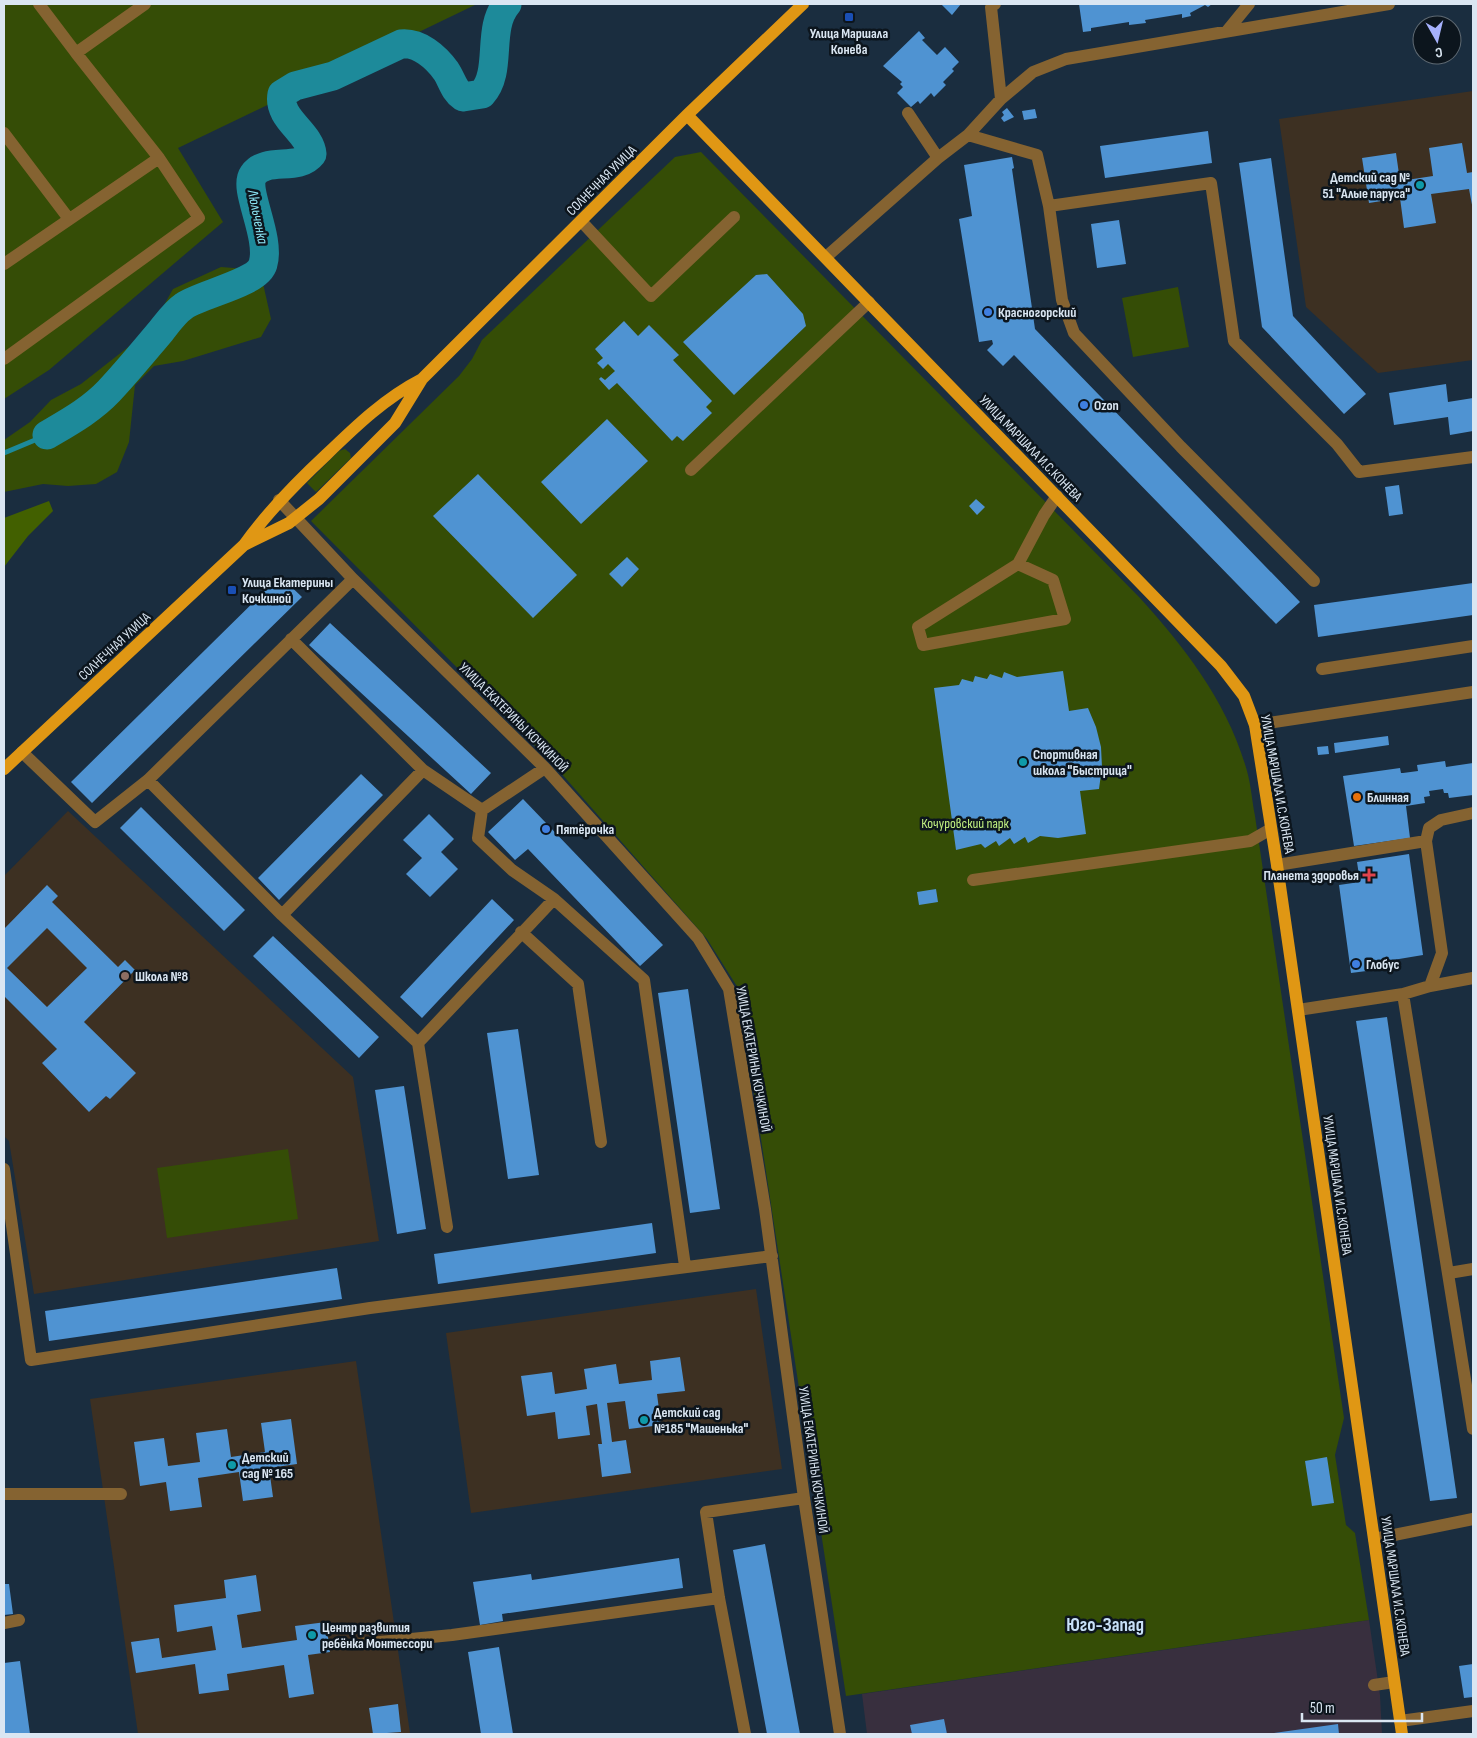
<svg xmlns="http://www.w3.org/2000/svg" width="1477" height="1738" font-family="'Sofia Sans Condensed',sans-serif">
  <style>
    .commercial { fill: #382f3e }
    .education { fill: #3d3022 }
    .green { fill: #354d06 }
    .forest { fill: #426000 }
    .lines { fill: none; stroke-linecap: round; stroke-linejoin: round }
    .stream { stroke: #1d8a9a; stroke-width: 5 }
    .river { stroke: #1d8a9a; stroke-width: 29 }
    .building { fill: #4f93d2; fill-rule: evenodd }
    .minor { stroke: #856331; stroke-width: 12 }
    .major { stroke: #e09714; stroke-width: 12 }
    .transit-dot { fill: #1a4fb4; stroke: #0c151d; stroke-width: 2 }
    .culture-dot { fill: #0f9aa8; stroke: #0c151d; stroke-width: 2 }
    .shop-dot { fill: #3f7fe0; stroke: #0c151d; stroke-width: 2 }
    .food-dot { fill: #e8710a; stroke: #0c151d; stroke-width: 2 }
    .health-dot { fill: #e0444e; stroke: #0c151d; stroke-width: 2 }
    .education-dot { fill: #8d6e63; stroke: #0c151d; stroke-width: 2 }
    .labels { text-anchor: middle; stroke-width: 5; stroke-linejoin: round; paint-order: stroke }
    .poi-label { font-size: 14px; font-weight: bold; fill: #dae6f2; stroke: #0c151d; text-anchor: start }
    .street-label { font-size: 14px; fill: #dae6f2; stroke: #0c151d }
    .park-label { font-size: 14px; fill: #c1ef80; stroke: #0c151d }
    .water-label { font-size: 15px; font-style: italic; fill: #8ce5f5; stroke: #0c151d }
    .district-label { font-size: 19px; font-weight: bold; fill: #c8e0f7; stroke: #0c151d }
  </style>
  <rect width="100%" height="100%" fill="#1a2d3f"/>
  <path class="commercial" d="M1369 1620 1380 1695 1382 1734H867L862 1694Z"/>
  <path class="education" d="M1473 91V360L1378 373 1306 307 1279 119Z
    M68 811 353 1077 379 1241 34 1294 9 1141 4 1136V876Z
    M756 1289 782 1469 471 1513 446 1333Z
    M356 1361 410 1733 138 1734 90 1399Z"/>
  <path class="green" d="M4 4H477L178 148 223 222 49 370 4 399Z
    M701 152 1140 598C1186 649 1228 703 1247 771 1251 785 1252 801 1255 816L1344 1418 1335 1455 1346 1525 1355 1533 1369 1620 846 1696 738 988 707 939 553 764 311 521 459 376 472 359 482 340 675 157Z
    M221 267 260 270 271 319 261 337 183 361 154 366 135 385 129 442 117 472 96 484 68 486 43 484 4 492V440L30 422 51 400 81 384 132 344 154 323 173 289Z
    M1178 287 1189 347 1133 357 1122 298Z
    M345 449 350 453 351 458 316 492 307 483 339 451Z
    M288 1149 298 1219 167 1238 157 1168Z"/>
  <path class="forest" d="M49 501 53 511 28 536 4 567V518Z"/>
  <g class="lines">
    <path class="stream" d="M4 453 47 435"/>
    <path class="river" d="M47 435C69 422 91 410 109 391 127 372 144 351 161 331 168 322 175 312 184 306 201 294 258 283 263 264 271 237 243 189 253 175 266 156 298 172 312 154 310 132 277 119 282 94L295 86 333 76 401 44C419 42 436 57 446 71 452 80 454 91 463 97L482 94C503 71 486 29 507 4"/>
  </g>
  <path class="building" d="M941 4H961L952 15Z
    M1079 4H1212L1208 7 1205 5 1190 13 1191 16 1182 18V14L1145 20 1146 23 1129 25V22L1091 28V31L1083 32Z
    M919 31 925 38 922 40 937 55 945 47 959 62 952 69 954 71 943 82 946 85 934 97 931 93 920 104 918 101 911 107 897 93 903 87 900 84 902 82 883 66Z
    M1007 108 1014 117 1004 122 1001 118 1004 115 1002 112Z
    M1035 109 1037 118 1024 120 1022 111Z
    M1208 131 1212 163 1105 178 1100 146Z
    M1462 143 1467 173 1473 172V210L1469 189 1431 194 1436 223 1404 228 1400 198 1369 203 1362 158 1396 153 1400 181 1433 176 1429 148Z
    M1012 157 1014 168 1012 169 1035 329 1300 602 1276 624 1014 355 1003 366 987 350 993 344 992 340 979 342 959 219 972 216 964 165Z
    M1271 158 1293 316 1366 394 1344 414 1262 327 1239 163Z
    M1119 220 1126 264 1097 268 1091 224Z
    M767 274 803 314 806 326 734 395 683 342 756 275Z
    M624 321 638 336 649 325 679 355 673 360 712 401 706 407 712 413 683 441 677 436 672 441 617 383 609 390 599 379 601 377 605 380 615 371 608 364 603 369 597 363 603 358 595 349Z
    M1446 384 1448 402 1473 398V431L1450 435 1448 417 1394 425 1389 393Z
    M607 419 648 461 581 524 541 482Z
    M478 474 577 575 533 618 433 516Z
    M1399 485 1403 514 1389 516 1385 487Z
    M976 499 985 507 977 515 969 506Z
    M627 557 639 569 622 587 609 574Z
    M280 576 302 597 92 803 71 782Z
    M1473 583V615L1318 637 1314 605Z
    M330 623 491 773 471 794 309 645Z
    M1063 671 1069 711 1088 708 1096 727 1101 747 1102 767 1099 789 1080 791 1086 834 1058 838 1040 836 1028 843 1025 837 1014 844 1010 838 999 846 996 841 985 848 981 844 956 850 934 688 959 685 962 679 973 682 975 676 987 679 990 674 1002 678 1004 672 1017 677Z
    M1388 736 1389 745 1335 753 1334 743Z
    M1328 746 1329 754 1318 755 1317 747Z
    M1445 761 1446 767 1473 763V795L1449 798 1448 793H1444L1443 789 1429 791 1430 796 1424 797 1425 803 1406 806 1410 838 1354 846 1343 776 1400 768 1401 773H1403L1418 771 1417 765Z
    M361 774 383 795 279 900 258 878Z
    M523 799 663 945 640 966 528 849 515 860 488 832Z
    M141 807 245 910 224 931 120 828Z
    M429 814 454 839 441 852 458 869 430 897 406 874 422 858 403 840Z
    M1409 854 1423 955 1381 962 1382 969 1351 973 1339 885 1360 882 1357 862Z
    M47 885 58 896 52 902 118 967 125 960 135 970 84 1022 136 1073 110 1099 106 1096 89 1112 42 1063 57 1049 4 996V929ZM47 928 87 968 47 1007 7 968Z
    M936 889 938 902 919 905 917 892Z
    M492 899 514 920 422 1018 400 997Z
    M273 936 379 1037 359 1058 253 956Z
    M688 989 720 1209 690 1213 658 993Z
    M1387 1017 1457 1498 1430 1501 1356 1021Z
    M518 1029 539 1175 508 1179 487 1033Z
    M404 1086 426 1229 397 1234 375 1090Z
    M652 1223 656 1253 438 1284 434 1254Z
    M337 1268 342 1299 49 1341 45 1311Z
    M680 1357 685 1391 657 1394 661 1425 629 1429 625 1401 607 1403 612 1442 626 1440 631 1473 602 1477 598 1444H602L597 1404 586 1406 590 1435 558 1439 555 1412 527 1416 521 1376 552 1372 555 1394 587 1389 584 1369 616 1364 619 1384 652 1380 650 1361Z
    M291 1419 297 1464 269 1468 273 1497 243 1501 239 1472 198 1478 202 1507 170 1511 166 1482 140 1486 134 1442 164 1438 168 1466 200 1462 196 1433 227 1429 231 1457 265 1452 261 1423Z
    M1327 1457 1334 1503 1312 1506 1305 1461Z
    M765 1544 800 1734H767L733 1550Z
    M679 1558 683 1588 502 1614 503 1621 480 1625 473 1582 531 1574 532 1580Z
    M256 1575 261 1611 237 1615 242 1648 297 1640 295 1626 326 1622 330 1652 308 1655 314 1694 289 1698 284 1665 227 1674 229 1690 199 1694 195 1664 136 1673 131 1642 159 1638 162 1658 216 1650 212 1626 177 1632 174 1605 226 1598 224 1580Z
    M4 1584H9L13 1614 4 1615Z
    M499 1647 513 1734H481L468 1652Z
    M20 1661 30 1734H4V1663Z
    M1473 1664V1697L1464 1698 1459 1666Z
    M398 1704 401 1732 373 1734 369 1708Z
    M944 1719 947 1734H912L910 1725Z
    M1338 1724 1339 1734H1274V1733Z"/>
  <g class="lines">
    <path class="minor" d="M39 4 76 53 145 4
      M995 4 991 7 1001 99
      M1227 31 1249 4
      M908 113 938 158
      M4 133 69 219
      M968 135 1037 155 1049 206 1062 300 1074 333 1181 447 1314 581
      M1049 206 1211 183 1234 341 1337 444 1359 472 1473 457
      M581 221 651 296 734 217
      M826 257 938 158 968 135 1001 99 1033 72 1066 59 1389 4
      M4 264 159 158 76 53
      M4 359 199 218 159 158
      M691 470 869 302
      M279 500 353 579 545 768 698 938 729 989 765 1209 804 1498 840 1734
      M1018 564 1053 580 1065 619 923 645 918 627 1018 564 1044 515 1057 496
      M291 639 423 770 482 810 478 838 512 870 554 899 644 980 685 1266
      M1322 669 1473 646
      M1255 725 1473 692
      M22 752 95 822 148 780 353 579
      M148 780 282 915 418 1043 447 1227
      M482 810 545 768
      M1277 865 1426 841
      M973 880 1250 841 1271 829
      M282 915 423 770
      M521 932 578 984 601 1142
      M1430 986 1473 978
      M1403 994 1473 1429
      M1298 1010 1403 994 1430 986 1442 953 1426 841 1429 828 1441 820 1473 813
      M418 1043 554 899
      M4 1169 31 1360 370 1308 772 1256
      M1449 1273 1473 1269
      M4 1494H121
      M1374 1539 1473 1519
      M4 1623 19 1620
      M360 1644 452 1635 719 1598
      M1374 1685 1394 1682
      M1400 1721 1473 1711
      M745 1734 719 1598 706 1512 804 1498"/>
    <path class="major" d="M687 115 1221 666 1244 696 1255 725 1277 865 1402 1734
      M244 545 289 523 319 499 395 423 422 379 687 115 803 4
      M4 769 244 545C268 511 296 483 326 455 356 426 385 398 422 379"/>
  </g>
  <g class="transit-dot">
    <rect x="844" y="12" width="10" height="10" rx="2.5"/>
    <rect x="227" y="585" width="10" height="10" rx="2.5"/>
  </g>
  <g class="culture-dot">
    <circle cx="1420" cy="185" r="5"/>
    <circle cx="1023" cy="762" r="5"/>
    <circle cx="644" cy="1420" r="5"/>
    <circle cx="232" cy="1465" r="5"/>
    <circle cx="312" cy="1635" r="5"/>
  </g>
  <g class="shop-dot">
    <circle cx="988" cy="312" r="5"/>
    <circle cx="1084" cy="405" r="5"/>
    <circle cx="546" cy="829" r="5"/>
    <circle cx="1356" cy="964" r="5"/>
  </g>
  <circle class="food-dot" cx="1357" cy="797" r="5"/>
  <path class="health-dot" d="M1366.5 867.5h5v5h5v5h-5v5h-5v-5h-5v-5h5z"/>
  <circle class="education-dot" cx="125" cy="976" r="5"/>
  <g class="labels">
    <g class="poi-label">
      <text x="849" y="38" text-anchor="middle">Улица Маршала<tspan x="849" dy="16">Конева</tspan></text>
      <text x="1410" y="182" text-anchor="end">Детский сад №<tspan x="1410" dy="16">51 "Алые паруса"</tspan></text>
      <text x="998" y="317">Красногорский</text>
      <text x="1094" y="410">Ozon</text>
      <text x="242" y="587">Улица Екатерины<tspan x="242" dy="16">Кочкиной</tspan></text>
      <text x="1033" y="759">Спортивная<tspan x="1033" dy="16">школа "Быстрица"</tspan></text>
      <text x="1367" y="802">Блинная</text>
      <text x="556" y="834">Пятёрочка</text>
      <text x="1359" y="880" text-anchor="end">Планета здоровья</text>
      <text x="1366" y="969">Глобус</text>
      <text x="135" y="981">Школа №8</text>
      <text x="654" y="1417">Детский сад<tspan x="654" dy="16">№185 "Машенька"</tspan></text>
      <text x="242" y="1462">Детский<tspan x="242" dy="16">сад № 165</tspan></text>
      <text x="322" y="1632">Центр развития<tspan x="322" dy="16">ребёнка Монтессори</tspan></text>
    </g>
    <g class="street-label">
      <text transform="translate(601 180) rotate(-45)" y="5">СОЛНЕЧНАЯ УЛИЦА</text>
      <text transform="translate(1031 448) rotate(46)" y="5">УЛИЦА МАРШАЛА И.С.КОНЕВА</text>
      <text transform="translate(114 646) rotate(-43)" y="5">СОЛНЕЧНАЯ УЛИЦА</text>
      <text transform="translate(514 717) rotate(45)" y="5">УЛИЦА ЕКАТЕРИНЫ КОЧКИНОЙ</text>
      <text transform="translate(1278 784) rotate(80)" y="5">УЛИЦА МАРШАЛА И.С.КОНЕВА</text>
      <text transform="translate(754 1059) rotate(80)" y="5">УЛИЦА ЕКАТЕРИНЫ КОЧКИНОЙ</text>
      <text transform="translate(1338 1185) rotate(82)" y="5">УЛИЦА МАРШАЛА И.С.КОНЕВА</text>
      <text transform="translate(814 1460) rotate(82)" y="5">УЛИЦА ЕКАТЕРИНЫ КОЧКИНОЙ</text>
      <text transform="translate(1396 1586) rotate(82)" y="5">УЛИЦА МАРШАЛА И.С.КОНЕВА</text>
    </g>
    <g class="park-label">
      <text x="965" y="828">Кочуровский парк</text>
    </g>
    <g class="water-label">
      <text transform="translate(258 217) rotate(79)" y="5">Люльченка</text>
    </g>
    <g class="district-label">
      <text x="1105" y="1631">Юго-Запад</text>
    </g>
  </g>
  <rect width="1477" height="1738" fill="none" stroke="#dae6f2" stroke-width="10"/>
  <g transform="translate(1437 40) rotate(172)"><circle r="24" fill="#0c151d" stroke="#5e6972"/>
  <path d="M0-4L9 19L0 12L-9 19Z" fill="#a6b1fc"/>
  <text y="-8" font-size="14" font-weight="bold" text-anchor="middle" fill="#dae6f2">С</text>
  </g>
  <path d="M1302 1713v8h120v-8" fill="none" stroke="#dae6f2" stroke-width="2.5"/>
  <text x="1310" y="1713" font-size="15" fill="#dae6f2" stroke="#0c151d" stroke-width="4" paint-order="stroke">50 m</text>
</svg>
